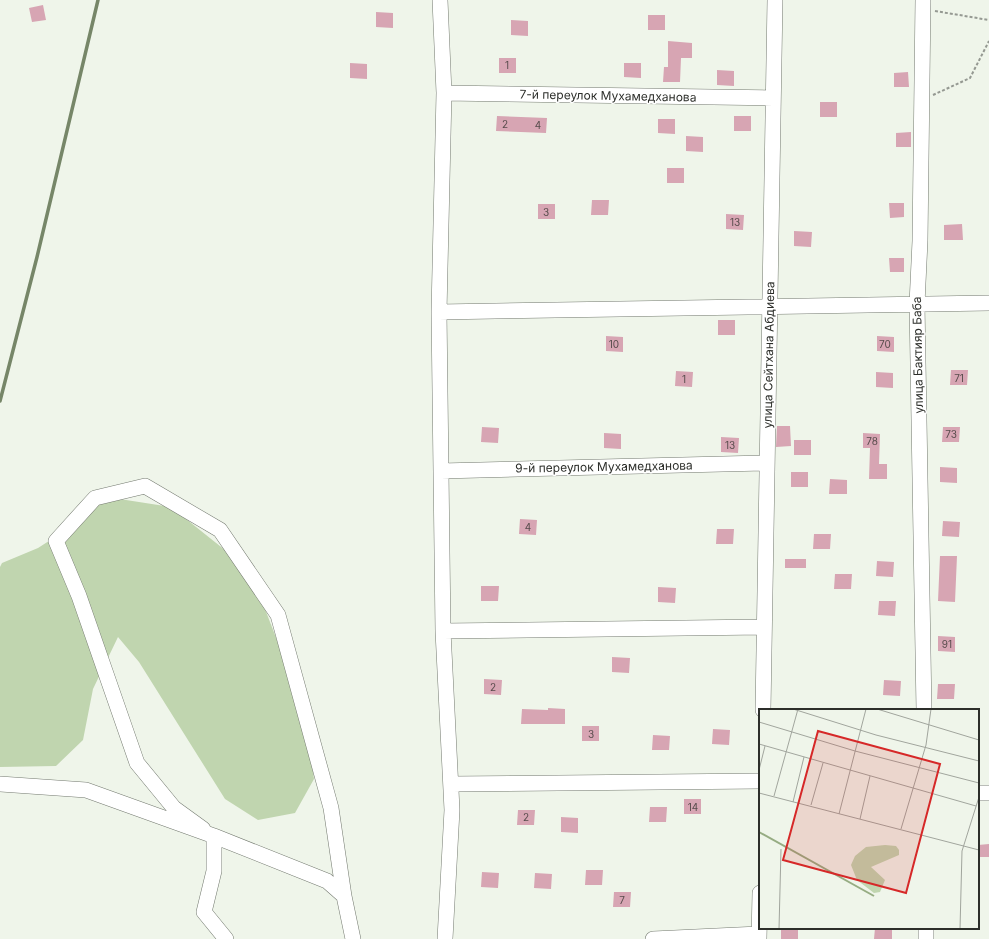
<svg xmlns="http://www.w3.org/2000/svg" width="989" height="939" font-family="Inter,sans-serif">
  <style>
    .green { fill: #c0d5af }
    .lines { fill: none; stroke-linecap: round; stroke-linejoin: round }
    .stream { stroke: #768668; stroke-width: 3.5 }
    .building { fill: #d7a5b3 }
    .minor-casing { stroke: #747a70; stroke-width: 16 }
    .path { stroke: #959992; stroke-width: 2; stroke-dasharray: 3 2; stroke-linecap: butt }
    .minor { stroke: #fff; stroke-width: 15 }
    .labels { text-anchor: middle; stroke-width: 3; stroke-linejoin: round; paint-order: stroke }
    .number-label { font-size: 10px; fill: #574c4c }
    .street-label { font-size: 12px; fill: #2c2e2a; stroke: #fff }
    .inset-river { fill: none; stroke: #96ac83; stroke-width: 2 }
    .inset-road { fill: none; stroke: #a1a59d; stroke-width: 1 }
    .view { fill: #d62828; fill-opacity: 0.15; stroke: #d62828; stroke-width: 2 }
    .inset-edge { fill: none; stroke: #2c2e2a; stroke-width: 2 }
  </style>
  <rect width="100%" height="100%" fill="#eff5ea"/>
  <path class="green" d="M94 495 171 507 250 570 280 648 304 702 314 779 295 813 258 820 225 799 139 662 118 637 93 689 83 740 56 766 0 767V567L2 563 38 548 52 539Z"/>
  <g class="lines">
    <path class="stream" d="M0 401 37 257 98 0"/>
  </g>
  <path class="building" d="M43 5 46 20 32 22 29 8Z
    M376 12 393 13V28L376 27Z
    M648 15H665V30H648Z
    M511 20 528 21V36L511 35Z
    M668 41 692 43V58H681L680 82H663L664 67H668Z
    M499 58H516V73H499Z
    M350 63 367 64V79L350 78Z
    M624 63H641V78L624 77Z
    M717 70 734 71V86L717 85Z
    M908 72 909 87H894V73Z
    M820 102H837V117H820Z
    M497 116 547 118 546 133 496 131Z
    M734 116H751V131H734Z
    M658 119H675V134L658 133Z
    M911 132V147H896V133Z
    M686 136 703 137V152L686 151Z
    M667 168H684V183H667Z
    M592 200H609L608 215H591Z
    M889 203H904V217L890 218Z
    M538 204H555V219H538Z
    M726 214 744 215 743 230 726 229Z
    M962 224 963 240H944V225Z
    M794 231 812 232 811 247 794 246Z
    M889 258H904V272H890Z
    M718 320H735V335H718Z
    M606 336 623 337V352L606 351Z
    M877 336 894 337V352L877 351Z
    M951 370H968L967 385H950Z
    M676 371 693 372 692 387 675 386Z
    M876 372 893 373V388L876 387Z
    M777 426H790L791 446 776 447Z
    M482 427 499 428 498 443 481 442Z
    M943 427H960L959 442H942Z
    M604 433 621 434V449L604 448Z
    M863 433 880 434 879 464H887V479H869L870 448H863Z
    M721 437 739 438 738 453 721 452Z
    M794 440H811V455H794Z
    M940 467 957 468V483L940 482Z
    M791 472H808V487H791Z
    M830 479 847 480V494H829Z
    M520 519 537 520 536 535 519 534Z
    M943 521 960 522 959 537 942 536Z
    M717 529H734L733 544H716Z
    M814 534H831L830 549H813Z
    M940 556H957L955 602 938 601Z
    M785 559H806V568H785Z
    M877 561 894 562 893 577 876 576Z
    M835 574H852L851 589H834Z
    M481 586H499L498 601H481Z
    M658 587 676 588 675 603 658 602Z
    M879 601H896L895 616 878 615Z
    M938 636 955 637V652L938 651Z
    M612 657 630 658 629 673 612 672Z
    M484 679 502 680 501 695 484 694Z
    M884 680 901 681 900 696 883 695Z
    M938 684H955L954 699H937Z
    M548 708 565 709V724H521L522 709 548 710Z
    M582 726H599V741H582Z
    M713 729 730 730 729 745 712 744Z
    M653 735 670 736 669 750H652Z
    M684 799H701V814H684Z
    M650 807H667L666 822H649Z
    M518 810H535L534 825H517Z
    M561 817 578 818V833L561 832Z
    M989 844V857H978V845Z
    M586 870H603L602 885H585Z
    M482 872 499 873 498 888 481 887Z
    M535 873 552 874 551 889 534 888Z
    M614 892H631L630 907H613Z
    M781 928H798V939H781Z
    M875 928H892V939H874Z"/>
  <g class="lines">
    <g class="minor-casing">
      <path id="minor" d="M440 0 444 93 439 312 443 631 452 810 445 939
        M923 0 920 241 917 304 924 710
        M444 93 773 98
        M439 312 989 303
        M441 471 767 463
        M443 631 764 627
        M763 710 775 0
        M0 784 86 790 214 836 327 881 344 896
        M451 784 760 781
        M978 793H989
        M204 832 203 829 174 808 137 763 79 596 56 541 95 498 145 486 220 530 278 615 331 808 344 896 353 939
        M214 836V871L204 912 226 939
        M926 928V939
        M653 939 759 934
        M759 939 760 893"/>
    </g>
    <path class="path" d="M935 11 989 20
      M933 95 970 78 989 41"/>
    <use href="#minor" class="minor"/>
  </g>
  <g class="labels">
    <g class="number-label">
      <text x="507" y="69">1</text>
      <text x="505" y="128">2</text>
      <text x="538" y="129">4</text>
      <text x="546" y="216">3</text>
      <text x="735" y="226">13</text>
      <text x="614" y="348">10</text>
      <text x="885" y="348">70</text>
      <text x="959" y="382">71</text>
      <text x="684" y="383">1</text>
      <text x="951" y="438">73</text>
      <text x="872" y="445">78</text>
      <text x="730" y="449">13</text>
      <text x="528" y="531">4</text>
      <text x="947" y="648">91</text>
      <text x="493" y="691">2</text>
      <text x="591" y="738">3</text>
      <text x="693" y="811">14</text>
      <text x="526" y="821">2</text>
      <text x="622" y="904">7</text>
    </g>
    <g class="street-label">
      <text transform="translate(608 96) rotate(1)" y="4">7-й переулок Мухамедханова</text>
      <text transform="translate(769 355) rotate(-89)" y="4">улица Сейтхана Абдиева</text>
      <text transform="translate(918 355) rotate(-91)" y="4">улица Бактияр Баба</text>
      <text transform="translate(604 467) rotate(-1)" y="4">9-й переулок Мухамедханова</text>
    </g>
  </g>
  <g transform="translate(759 709)">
    <rect width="220" height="220" fill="#eff5ea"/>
    <path d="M126 136 137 137 140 141V146L112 158 126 171 121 183 115 184 98 171 92 156 96 147 107 138Z" fill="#c0d5af"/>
    <path class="inset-river" d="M0 123 115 187"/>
    <path class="inset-road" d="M34 0 117 26 220 52M118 0 220 31M0 13 96 42 220 74M0 35 217 97M0 61 6 37M0 84 220 141M15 87 39 0M34 93 45 48M52 96 64 54M80 105 107 0M101 110 111 67M142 120 167 36 172 0M20 220 22 140M201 220 203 142 220 88"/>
    <path class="view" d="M59 22 181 55 147 184 24 151Z"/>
    <rect width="220" height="220" class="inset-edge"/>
  </g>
</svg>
